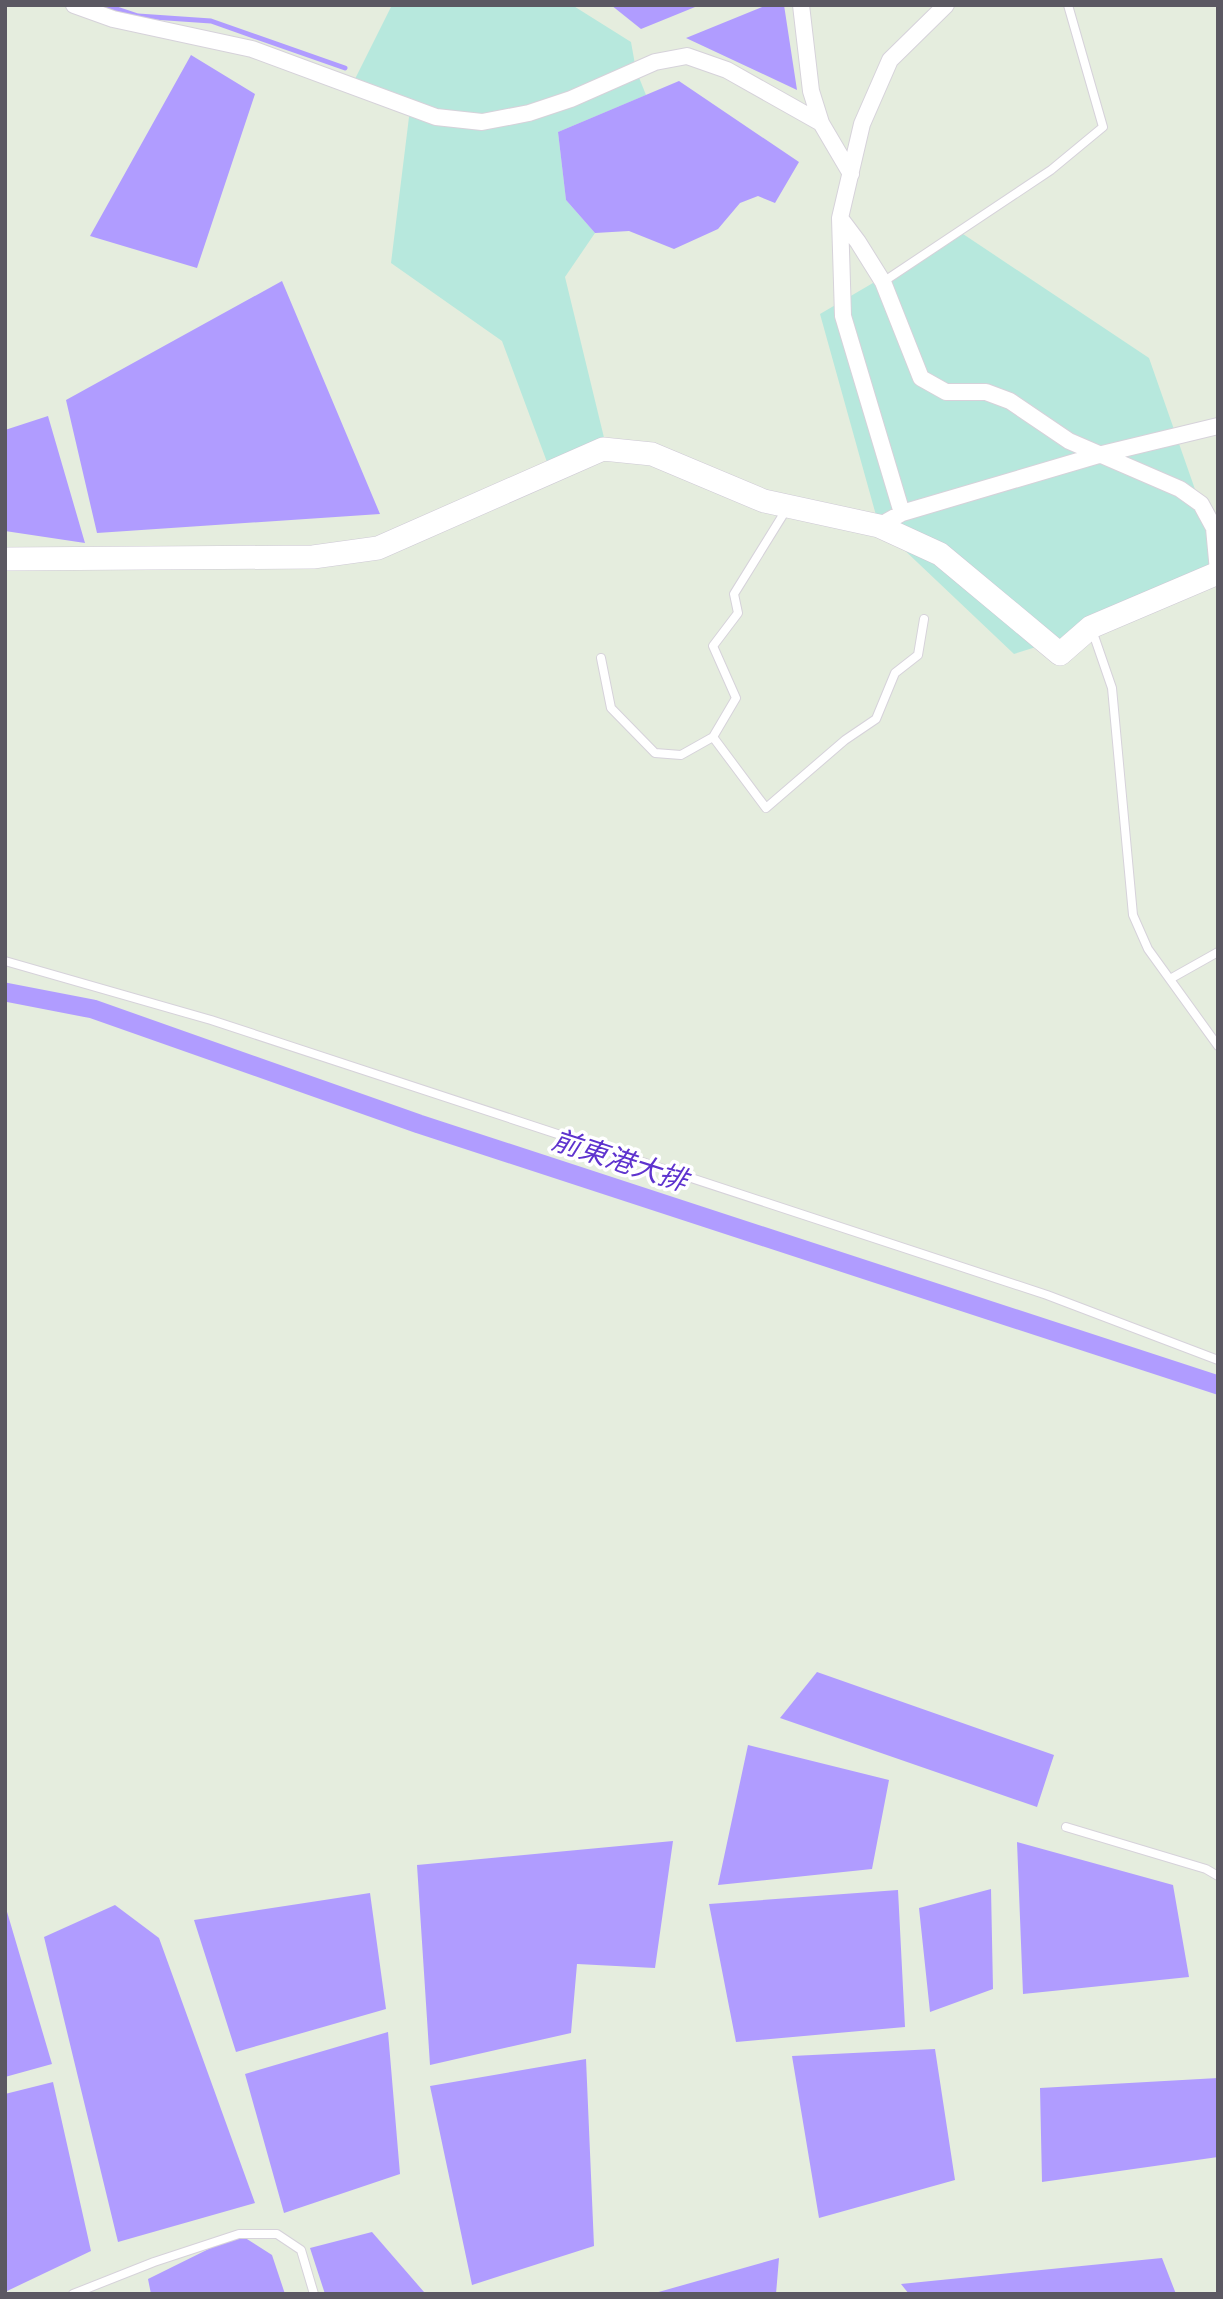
<svg xmlns="http://www.w3.org/2000/svg" width="1223" height="2299" font-family="'Alegreya Sans','Noto Sans TC',sans-serif">
  <style>
    .green { fill: #b7e8dd }
    .water { fill: #b09cff }
    .lines { fill: none; stroke-linecap: round; stroke-linejoin: round }
    .stream { stroke: #b09cff; stroke-width: 5 }
    .canal { stroke: #b09cff; stroke-width: 19 }
    .service-casing { stroke: #d6d2da; stroke-width: 10 }
    .minor-casing { stroke: #d6d2da; stroke-width: 18 }
    .secondary-casing { stroke: #cec9d5; stroke-width: 24 }
    .service { stroke: #fff; stroke-width: 8 }
    .minor { stroke: #fff; stroke-width: 16 }
    .secondary { stroke: #fff; stroke-width: 23 }
    .labels { text-anchor: middle; stroke-width: 7; stroke-linejoin: round; paint-order: stroke }
    .water-label { font-size: 28px; font-style: italic; fill: #5e33ce; stroke: #fff }
  </style>
  <rect width="100%" height="100%" fill="#e5edde"/>
  <path class="green" d="M392 5H572L631 42 636 70 646 95 558 132 566 200 595 233 565 277 607 450 547 462 502 341 391 263 410 109 351 87Z
    M960 232 1149 358 1218 555V568L1052 642 1014 654 879 526 820 314Z"/>
  <path class="water" d="M611 5H700L641 29Z
    M767 5H784L797 90 686 38Z
    M191 55 255 94 197 268 90 236Z
    M679 81 799 162 775 203 758 196 740 203 718 229 674 249 629 231 595 233 566 200 558 132Z
    M282 281 380 514 97 533 66 400Z
    M48 416 85 543 5 531V430Z
    M817 1672 1054 1755 1037 1807 780 1718Z
    M748 1745 889 1780 872 1869 718 1885Z
    M673 1841 655 1968 577 1964 571 2033 430 2065 417 1865Z
    M1017 1842 1173 1885 1189 1977 1023 1994Z
    M991 1889 993 1989 930 2012 919 1908Z
    M898 1890 905 2027 736 2042 709 1904Z
    M370 1893 386 2009 236 2052 194 1920Z
    M5 1905 52 2064 5 2077Z
    M115 1905 159 1938 255 2203 118 2242 44 1937Z
    M388 2032 400 2174 284 2213 245 2074Z
    M935 2049 955 2180 819 2218 792 2056Z
    M586 2059 594 2246 472 2285 430 2086Z
    M1218 2078V2157L1042 2182 1040 2088Z
    M53 2082 91 2251 5 2292V2094Z
    M372 2232 424 2292 425 2294H325L310 2248Z
    M239 2234 272 2255 285 2294H151L148 2279Z
    M779 2258 776 2294H655V2293Z
    M1162 2258 1176 2294H909L901 2284Z"/>
  <g class="lines">
    <path class="stream" d="M105 5 138 16 211 21 345 68"/>
    <path class="canal" d="M5 992 93 1009 419 1124 1218 1385"/>
    <g class="service-casing">
      <path id="service" d="M883 282 1051 170 1103 127 1068 5
        M1092 630 1112 688 1133 915 1148 949 1218 1046
        M601 658 611 708 655 753 681 755 713 737 766 808 845 740 876 719 895 673 918 655 924 619
        M713 737 736 698 713 646 738 613 734 594 786 510
        M5 961 211 1020 1047 1295 1218 1360
        M1170 979 1218 952
        M1066 1827 1206 1869 1218 1876
        M73 2294 154 2262 239 2234H277L301 2250 314 2294"/>
    </g>
    <g class="minor-casing">
      <path id="minor" d="M74 5 113 19 252 49 436 117 482 122 529 113 571 99 655 62 687 56 727 70 821 123
        M801 5 811 91 821 123 851 174
        M840 218 858 242 883 282 921 378 946 392H986L1010 401 1069 441 1180 489 1201 504 1214 528 1218 571
        M902 513 843 316 840 218 862 124 890 60 946 5
        M879 526 902 513 1102 454 1218 426"/>
    </g>
    <g class="secondary-casing">
      <path id="secondary" d="M5 559 313 557 378 548 603 449 652 454 764 501 879 526 940 554 1060 654 1091 627 1218 573"/>
    </g>
    <use href="#service" class="service"/>
    <use href="#minor" class="minor"/>
    <use href="#secondary" class="secondary"/>
  </g>
  <g class="labels">
    <g class="water-label">
      <text transform="translate(620 1160) rotate(18)" y="10">前東港大排</text>
    </g>
  </g>
  <rect width="1223" height="2299" fill="none" stroke="#5b5862" stroke-width="14"/>
</svg>
